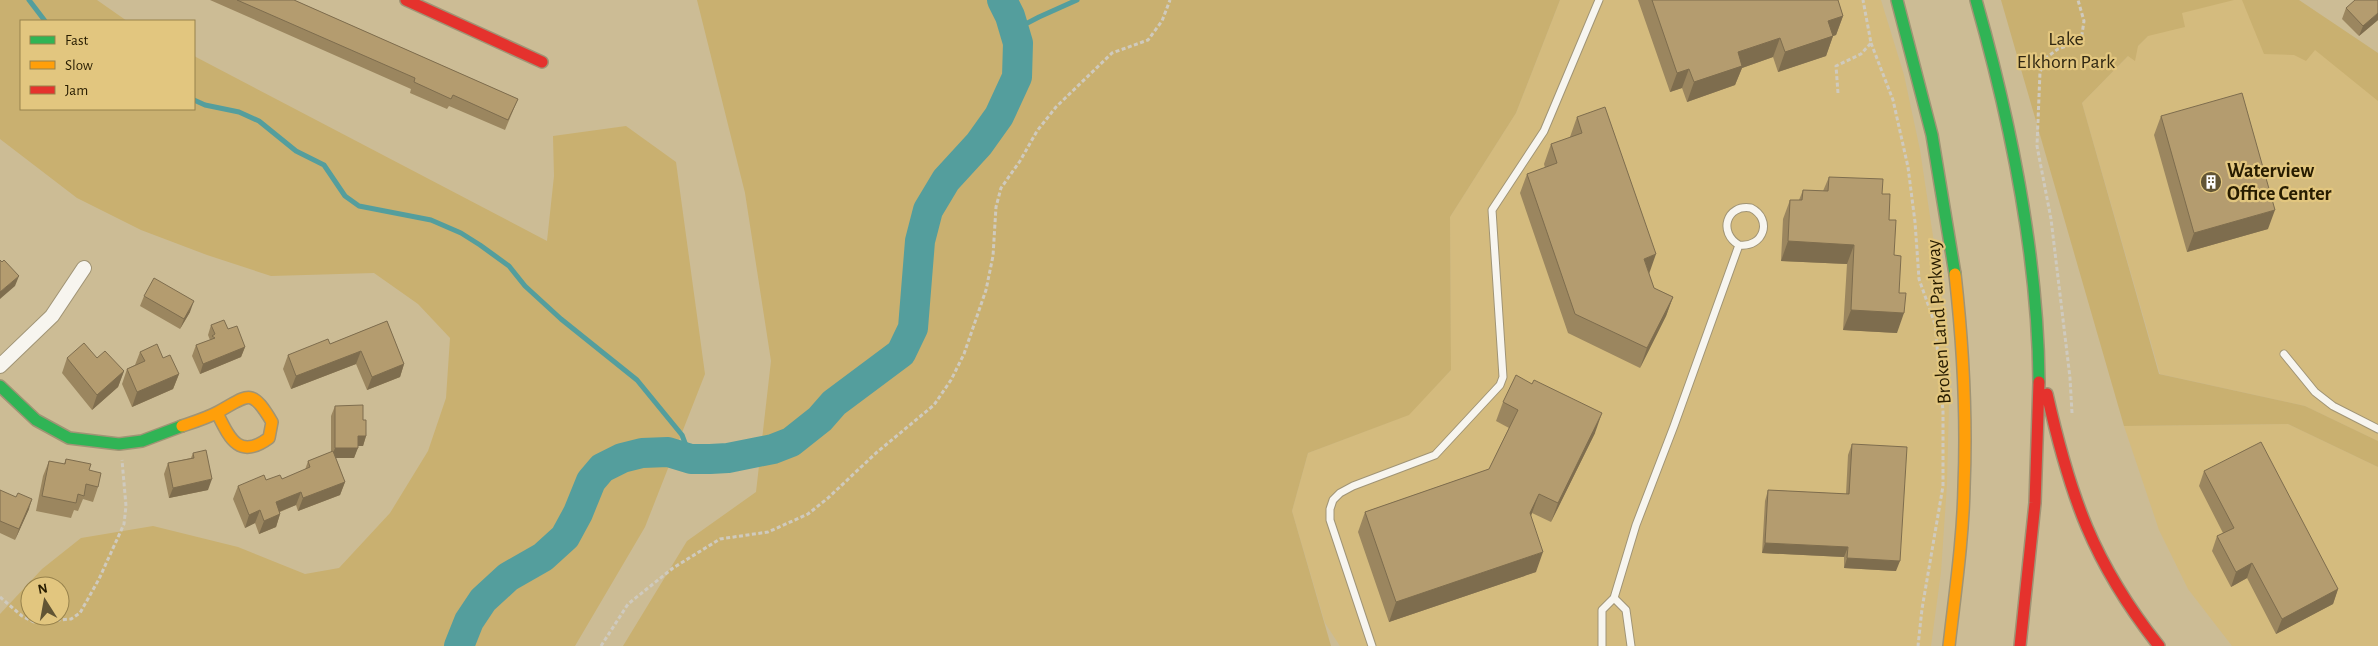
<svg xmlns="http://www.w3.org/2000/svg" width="2378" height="646" font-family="'Alegreya Sans',sans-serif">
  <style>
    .built { fill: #d4bb7e }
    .green { fill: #c9b070; fill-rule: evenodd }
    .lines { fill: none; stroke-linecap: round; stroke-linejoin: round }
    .stream { stroke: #549e9d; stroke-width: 5 }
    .river { stroke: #549e9d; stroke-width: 30 }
    .lane-casing { stroke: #a09475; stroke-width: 9 }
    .street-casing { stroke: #a09475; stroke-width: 16 }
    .fast-casing { stroke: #a09475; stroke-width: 14 }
    .slow-casing { stroke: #a09475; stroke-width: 14 }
    .jam-casing { stroke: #a09475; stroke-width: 14 }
    .path { stroke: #cfcabe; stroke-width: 3; stroke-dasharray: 4 2.5; stroke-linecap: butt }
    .lane { stroke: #f7f5ef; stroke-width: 7 }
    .street { stroke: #f7f5ef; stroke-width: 14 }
    .fast { stroke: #30b455; stroke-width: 11 }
    .slow { stroke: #ff9f0a; stroke-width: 11 }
    .jam { stroke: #e5322d; stroke-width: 11 }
    .wall { fill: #9b865f }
    .shaded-wall { fill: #7e6d4e }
    .building { fill: #b49c6f; stroke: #7e6d4e }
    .labels { text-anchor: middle; stroke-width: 4.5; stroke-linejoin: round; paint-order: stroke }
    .park-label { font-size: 20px; fill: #312812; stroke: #e2c67f }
    .poi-label { font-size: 20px; font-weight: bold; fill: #271c00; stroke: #e2c67f; text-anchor: start }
    .street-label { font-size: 20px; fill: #271c00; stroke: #e2c67f }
  </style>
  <rect width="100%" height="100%" fill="#ccbc95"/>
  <path class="built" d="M1560 0H1881L1904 75 1920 150 1944 309 1949 402 1947 484 1941 572 1931 646H1340L1325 623 1292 511 1308 453 1408 415 1451 370 1450 217 1516 113Z
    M2183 0H2296L2378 63V441L2305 406 2160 374 2082 103Z
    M2288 424 2378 467V646H2232L2188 589 2159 530 2124 426Z"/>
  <path class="green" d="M0 0H97L127 21H21V109H194V56L547 241 554 176 553 136 626 126 676 162 705 374 645 527 575 646H0V614L42 569 81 538 153 526 238 547 305 574 339 568 390 513 428 451 446 398 450 338 418 304 374 273 271 276 207 255 141 230 77 198 0 139ZM30 586H60V616H30Z
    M697 0H1560L1516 113 1450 217 1451 370 1409 415 1308 453 1292 511 1331 646H623L687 541 756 492 771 361 745 193Z
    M2001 0H2234L2182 13 2185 27 2148 36 2138 46 2135 61 2128 56 2082 103 2159 374 2305 406 2378 441V467L2288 424 2124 426Z
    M2242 0H2299L2378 53V101L2315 50 2306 61 2294 55 2264 54Z"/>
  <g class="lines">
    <path class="stream" d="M29 0 45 21
      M1014 30 1039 17 1077 0
      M194 100 205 105 239 112 259 121 296 151 324 165 345 196 359 206 431 220 461 233 480 245 509 266 525 286 561 319 637 380 682 435 691 459"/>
    <path class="river" d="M459 646 469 621 483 600 508 577 543 557 565 537 578 513 591 481 602 468 622 458 642 453 668 452 691 459H710L728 458 773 449 791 442 820 419 834 403 901 353 913 328 920 241 928 210 946 180 979 144 999 116 1017 77 1018 43 1010 16 1002 0"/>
    <g class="lane-casing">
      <path id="lane" d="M2284 354 2315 392 2333 406 2378 429
        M1614 598 1626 610 1631 646
        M1372 646 1330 520V509L1333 500 1340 493 1353 486 1435 455 1500 385 1503 377 1492 210 1544 131 1599 0
        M1602 646V610L1614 598 1636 525 1674 426 1739 245C1718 233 1726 204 1751 208 1773 219 1764 248 1739 245"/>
    </g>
    <g class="street-casing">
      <path id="street" d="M0 366 52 316 84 268"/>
    </g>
    <g class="fast-casing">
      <path id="fast" d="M1897 0 1932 135 1955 274
        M1976 0C2011 123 2038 253 2039 382
        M0 386 36 420 69 438 119 444 142 441 182 426"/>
    </g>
    <g class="slow-casing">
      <path id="slow" d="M182 426C194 422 207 418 218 412 249 395 251 387 272 422L269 438C239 460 230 439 217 413
        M1949 646C1955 593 1963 540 1964 487 1967 416 1963 345 1955 274"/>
    </g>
    <g class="jam-casing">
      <path id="jam" d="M406 0 542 62
        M2047 394C2070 496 2093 563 2159 646
        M2020 646 2035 503 2039 382"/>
    </g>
    <path class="path" d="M1871 43 1893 100 1908 167 1915 222 1919 279 1935 324 1943 411V486L1922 609 1918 646
      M1838 93 1836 66 1861 54 1871 43 1863 0
      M2072 413 2070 378 2051 219 2037 146 2040 72 2047 57 2058 49 2081 41 2084 21 2078 0
      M0 597 22 616 34 622 71 619 80 613 99 579 124 524 126 506 122 460
      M601 646 628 604 673 568 720 539 768 532 808 514 828 498 876 453 934 405 951 380 964 354 986 290 993 256 996 207 1001 188 1020 161 1037 131 1056 107 1112 53 1148 40 1162 21 1170 0"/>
    <use href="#lane" class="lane"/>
    <use href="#street" class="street"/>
    <use href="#fast" class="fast"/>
    <use href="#slow" class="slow"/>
    <use href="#jam" class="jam"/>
  </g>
  <path class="wall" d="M210 0H294L518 99 505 130 449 106 447 109 410 93 411 89Z
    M1638 0H1838L1843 16 1836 35 1833 36 1826 56 1778 72 1773 57 1742 68 1735 85 1687 102 1682 88 1670 92Z
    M2346 8 2378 20 2359 36 2342 19Z
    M2161 116 2268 229 2187 252 2154 135Z
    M1577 117 1649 274 1654 288 1673 297 1666 316 1640 368 1568 333 1520 193 1527 174 1545 168 1544 164 1551 144 1570 138V137Z
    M1829 177 1882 194 1889 220 1894 255 1897 333 1843 330 1847 264 1781 261 1783 219 1790 200H1799L1803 190 1823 191Z
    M144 296 190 312 180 329 140 306Z
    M387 321 404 364 400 377 367 390 356 364 291 389 283 369 288 355 330 344Z
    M211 325 228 329 245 347 241 357 200 374 192 356 196 345 210 340 208 335Z
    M140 352 163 358 179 374 173 389 132 407 122 384 127 369 135 365Z
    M67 358H97L124 371 118 387 92 410 62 373Z
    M1503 402 1595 433 1551 522 1532 513 1531 516 1536 572 1389 622 1358 532 1365 512 1489 469 1509 428 1496 421Z
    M335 406 363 420 366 436 363 446H358L354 458H336L345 482 340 495 298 511 296 505 280 512V514L276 527 259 534 255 523 245 528 233 499 238 486 266 480 282 479 305 470 308 461 331 452V416Z
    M1852 444 1896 571 1844 568V557L1762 553 1765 501 1768 490 1846 494 1848 455Z
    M193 453 208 490 169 498 164 474 168 463 191 458Z
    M66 459 89 470 98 487 93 502 83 499 78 511 74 510 71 518 36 511 43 476 49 461 64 464Z
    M2204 471 2338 589 2333 604 2276 634 2247 578 2231 587 2212 551 2217 536 2223 533 2199 486Z
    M0 490 29 509 15 540 0 533Z"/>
  <path class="shaded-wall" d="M2378 13V20L2359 36 2363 26Z
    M1843 16 1836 35 1833 36 1826 56 1778 72 1785 52 1828 21Z
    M1780 38 1773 57 1742 68 1735 85 1687 102 1694 82 1738 52Z
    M1689 69 1682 88 1670 92 1677 73Z
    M2275 210 2268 229 2187 252 2194 233Z
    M1788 241 1854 245 1847 264 1781 261Z
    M1656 254 1649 274 1644 259Z
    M19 276 15 286 0 299V292Z
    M1673 297 1666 316 1640 368 1647 348Z
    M194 301 190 312 180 329 184 319Z
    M1851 310 1904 313 1897 333 1843 330Z
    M245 347 241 357 200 374 203 364Z
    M361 351 356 364 291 389 296 376Z
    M404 364 400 377 367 390 372 377Z
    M124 371 118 387 92 410 97 395Z
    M179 374 173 389 132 407 137 392Z
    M1602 413 1595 433 1551 522 1558 503Z
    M358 436H366L363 446H354Z
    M335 448H358L354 458H331Z
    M212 479 208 490 169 498 173 488Z
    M345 482 340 495 298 511 303 498Z
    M301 492 296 505 271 515 276 502Z
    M1539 494 1532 513 1523 533 1530 513Z
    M32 499 29 509 15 540 19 529Z
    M260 510 255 523 245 528 249 515Z
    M280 514 276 527 259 534 264 521Z
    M1765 543 1848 547 1844 557 1762 553Z
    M1543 552 1536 572 1389 622 1396 602Z
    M1847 558 1900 561 1896 571 1844 568Z
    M2252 563 2247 578 2231 587 2236 572Z
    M2338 589 2333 604 2276 634 2282 619Z"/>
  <path class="building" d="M237 0H294L518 99 508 120 453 95 451 99 414 82 415 78Z
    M1652 0H1838L1843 16 1828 21 1833 36 1785 52 1780 38 1738 52 1742 66 1694 82 1689 69 1677 73Z
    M2355 0H2378V13L2363 26 2346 8Z
    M2242 93 2275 210 2194 233 2161 116Z
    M1605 107 1656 254 1644 259 1654 288 1673 297 1647 348 1575 314 1527 174 1557 163 1551 144 1582 133 1577 117Z
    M1829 177 1883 179 1882 194H1890L1889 220H1896L1894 255 1901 256 1899 293H1906L1904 313 1851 310 1854 245 1788 241 1790 200H1802L1803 190 1828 191Z
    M0 260 2 262 4 260 19 276 0 292Z
    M154 278 194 301 184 319 144 296Z
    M224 320 228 329 237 326 245 347 203 364 196 345 215 338 212 336 215 334 211 325Z
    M387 321 404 364 372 377 361 351 296 376 288 355 328 339 330 344Z
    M84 343 97 358 105 351 124 371 97 395 67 358Z
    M157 344 163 358 170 355 179 374 137 392 127 369 145 361 140 352Z
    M1516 375 1532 384 1534 380 1602 413 1558 503 1539 494 1530 513 1543 552 1396 602 1365 512 1489 469 1518 410 1503 402Z
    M363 405V420H366V436H358V448H335V406Z
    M2261 442 2338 589 2282 619 2252 563 2236 572 2217 536 2234 528 2204 471Z
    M1852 444 1907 447 1900 561 1847 558 1848 547 1765 543 1768 490 1849 494Z
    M206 450 212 479 173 488 168 463 194 458 193 453Z
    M333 451 345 482 303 498 301 492 276 502 280 514 264 521 260 510 249 515 238 486 264 475 266 480 280 475 282 479 310 467 308 461Z
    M66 459 91 464 89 470 101 473 98 487 86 484 84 496 78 494 76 503 42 496 49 461 65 464Z
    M0 490 16 497 18 493 32 499 19 529 0 521Z"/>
  <defs>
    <g id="building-disc" transform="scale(1.125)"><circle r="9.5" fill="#615434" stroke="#e2c67f"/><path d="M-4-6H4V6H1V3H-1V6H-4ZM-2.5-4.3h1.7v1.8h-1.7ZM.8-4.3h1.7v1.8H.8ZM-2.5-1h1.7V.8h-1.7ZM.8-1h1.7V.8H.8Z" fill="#fff"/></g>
  </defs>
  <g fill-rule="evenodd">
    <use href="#building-disc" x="2211" y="182"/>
  </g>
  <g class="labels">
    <g class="park-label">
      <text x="2066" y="45">Lake<tspan x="2066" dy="23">Elkhorn Park</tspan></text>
    </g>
    <g class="poi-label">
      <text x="2227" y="177">Waterview<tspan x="2227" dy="23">Office Center</tspan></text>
    </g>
    <g class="street-label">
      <text transform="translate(1938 322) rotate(-94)" y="7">Broken Land Parkway</text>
    </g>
  </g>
  <rect x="20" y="20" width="175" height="90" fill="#e2c67f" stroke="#97824c"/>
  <rect x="30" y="36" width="25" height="8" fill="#30b455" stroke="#97824c"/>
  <text x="65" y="45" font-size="15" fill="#271c00">Fast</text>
  <rect x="30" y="61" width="25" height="8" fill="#ff9f0a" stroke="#97824c"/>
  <text x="65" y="70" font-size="15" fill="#271c00">Slow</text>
  <rect x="30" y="86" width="25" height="8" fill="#e5322d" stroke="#97824c"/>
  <text x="65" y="95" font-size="15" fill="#271c00">Jam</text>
  <g transform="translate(45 601) rotate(349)"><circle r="24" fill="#e2c67f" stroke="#97824c"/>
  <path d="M0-4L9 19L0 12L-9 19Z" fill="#615434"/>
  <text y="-8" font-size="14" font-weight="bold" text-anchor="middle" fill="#271c00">N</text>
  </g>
</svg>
